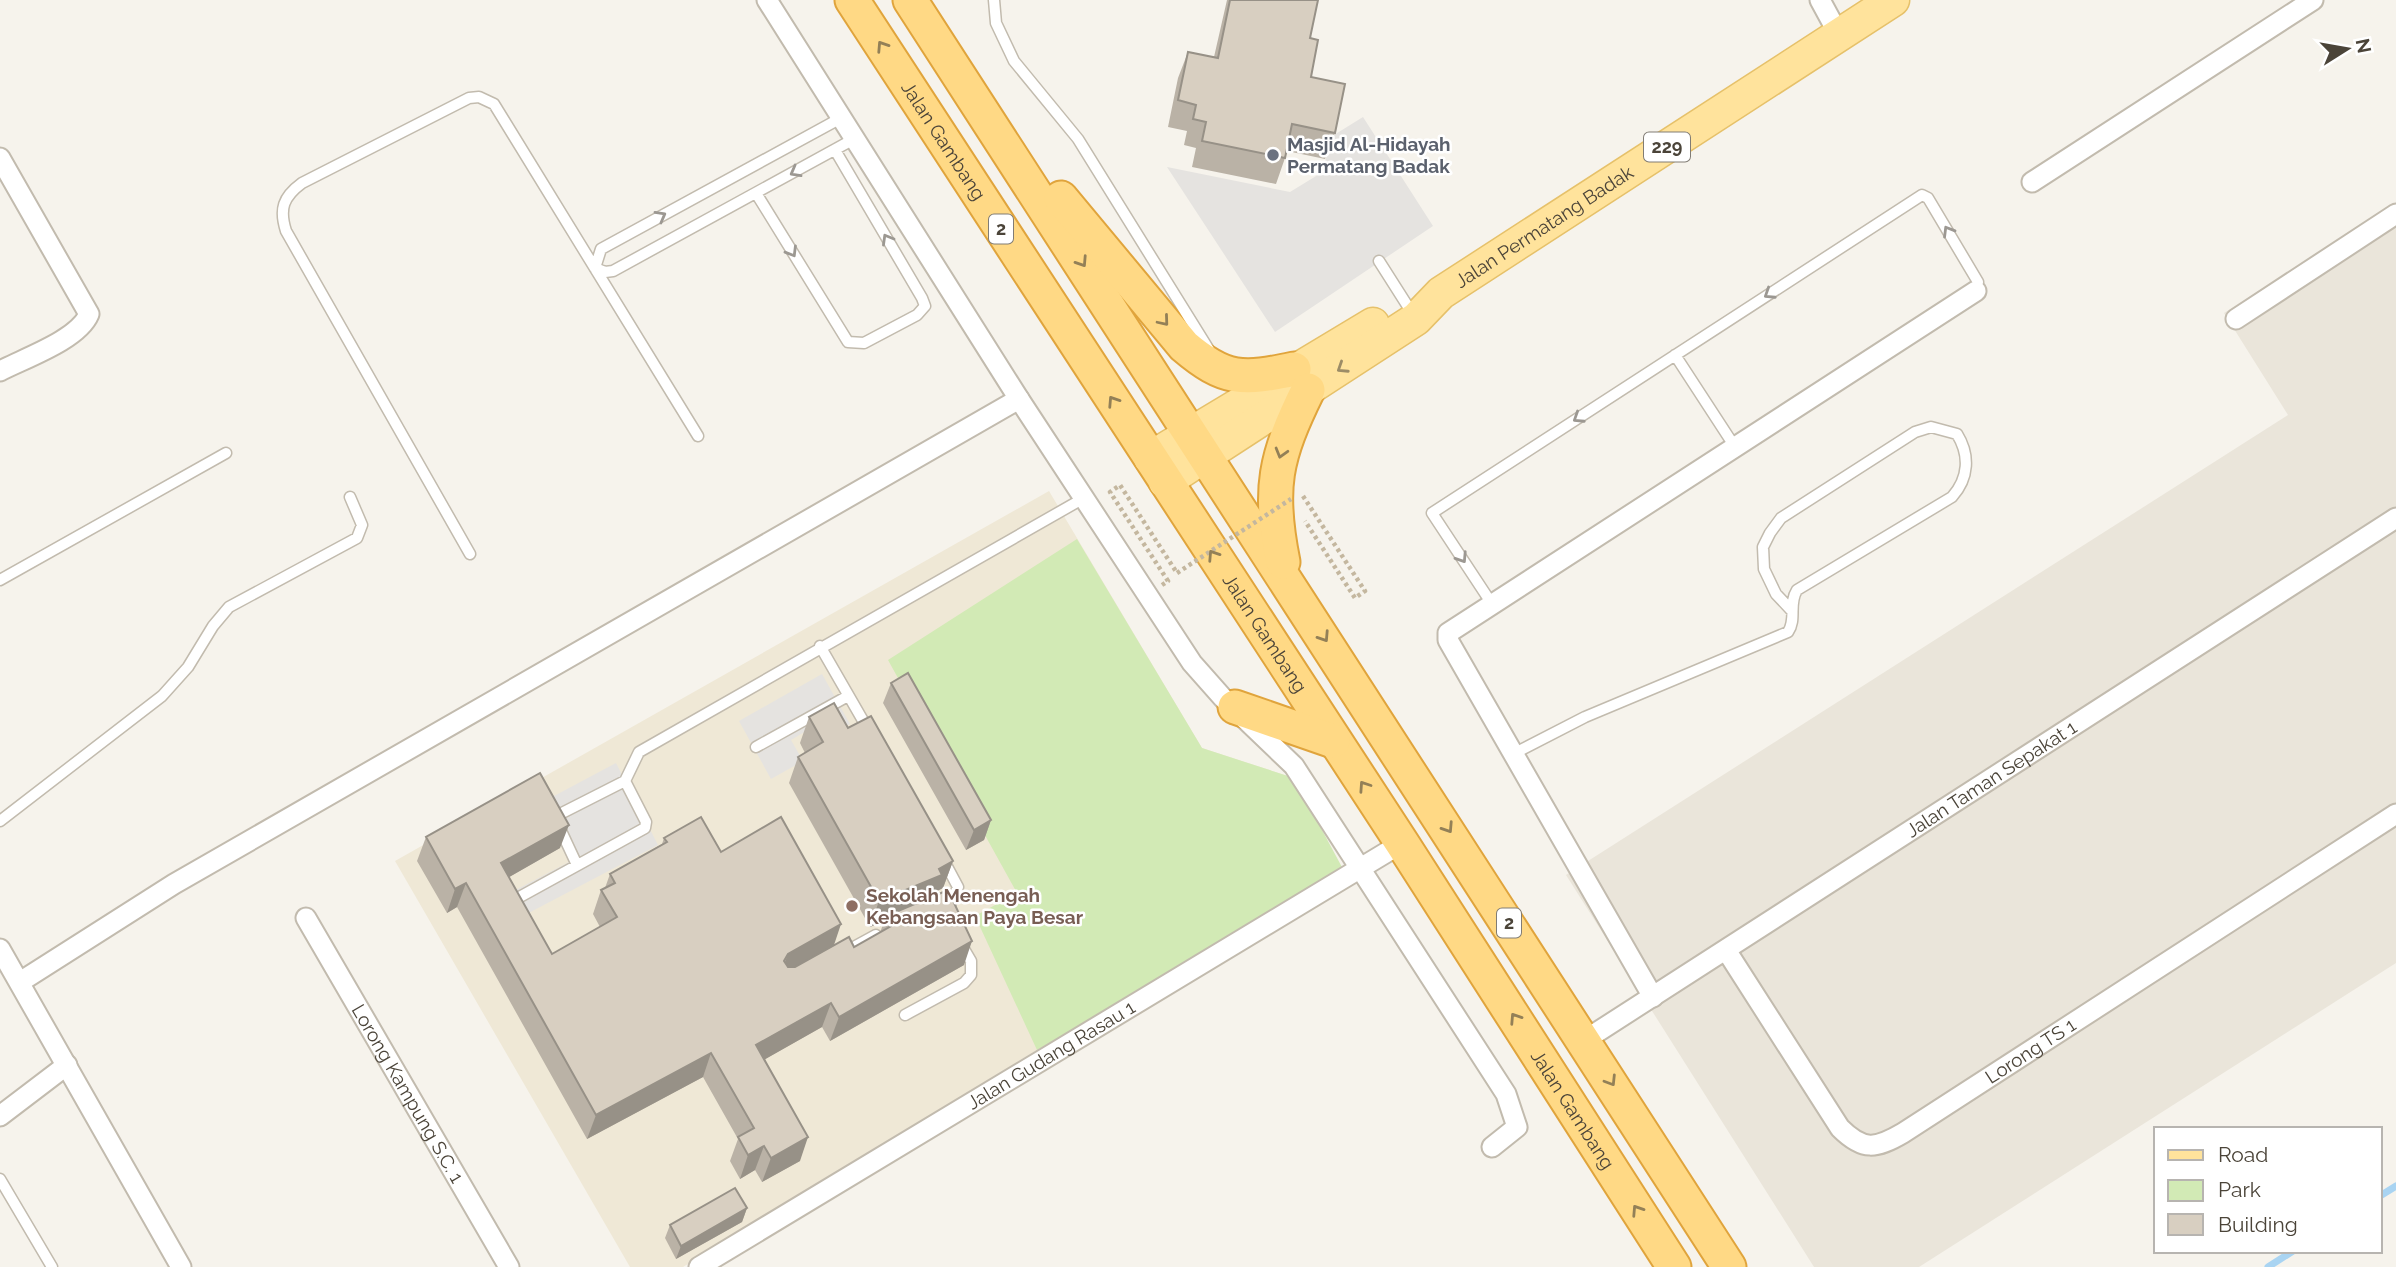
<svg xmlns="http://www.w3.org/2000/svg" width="2396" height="1267" font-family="Raleway,sans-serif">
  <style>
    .residential { fill: #eae5da }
    .education { fill: #efe8d6 }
    .green { fill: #d2eab5 }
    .parking { fill: #e5e3e0 }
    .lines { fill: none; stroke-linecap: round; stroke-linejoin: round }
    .stream { stroke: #a9d4f2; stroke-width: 7 }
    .service-casing { stroke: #c2bbae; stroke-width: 13 }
    .minor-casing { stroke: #c2bbae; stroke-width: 23 }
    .primary-casing { stroke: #e6c16a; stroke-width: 35 }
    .trunk-casing { stroke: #e0a43c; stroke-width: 37 }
    .path { stroke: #c4b79f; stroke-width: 4.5; stroke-dasharray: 3.5 3.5; stroke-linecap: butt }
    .service { stroke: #fff; stroke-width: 10 }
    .minor { stroke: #fff; stroke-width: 19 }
    .primary { stroke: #ffe39c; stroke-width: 32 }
    .trunk { stroke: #ffd985; stroke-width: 33 }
    .path-bridge { stroke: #c4b79f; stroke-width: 4.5; stroke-dasharray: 3.5 3.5; stroke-linecap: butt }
    .wall { fill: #bab2a6 }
    .shaded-wall { fill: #979187 }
    .building { fill: #d8cfc1; stroke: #979187; stroke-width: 2 }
    .oneway { stroke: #938057 }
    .oneway2 { stroke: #9c9892 }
    .oneway3 { stroke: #9c8c66 }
    .worship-dot { fill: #6b7280; stroke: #fff; stroke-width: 2.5 }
    .education-dot { fill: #8d6e63; stroke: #fff; stroke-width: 2.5 }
    .labels { text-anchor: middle; stroke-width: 5; stroke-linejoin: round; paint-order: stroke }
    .shield { fill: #fff; stroke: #817c74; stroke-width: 2 }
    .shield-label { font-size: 18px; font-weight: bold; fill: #4b4439 }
    .street-label { font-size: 19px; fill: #4b4439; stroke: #fff }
    .worship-label { font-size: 19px; font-weight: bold; fill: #5b616d; stroke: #fff; text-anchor: start }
    .education-label { font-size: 19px; font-weight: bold; fill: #785e54; stroke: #fff; text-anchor: start }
  </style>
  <rect width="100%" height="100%" fill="#f6f3ec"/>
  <path class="residential" d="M2396 203V963L1919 1267H1814L1566 875 2288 415 2224 313Z"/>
  <path class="education" d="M1049 491 1202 748 1294 778 1224 943 1037 1050 683 1267H630L395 861Z"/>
  <path class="green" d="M1077 539 1202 748 1294 778 1343 869 1224 943 1037 1050 975 916 1017 893 888 660Z"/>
  <path class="parking" d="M1363 117 1433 226 1275 332 1167 167 1290 192 1321 173 1334 135Z
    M822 674 850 724 830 735 823 721 791 740 803 761 771 779 739 721Z
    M616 763 658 845 521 917 508 894 569 862 539 804Z"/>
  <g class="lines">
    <path class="stream" d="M2380 1196 2396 1186
      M2268 1267 2293 1251"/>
    <g class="service-casing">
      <path id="service" d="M994 0 996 23 1014 61 1078 139 1209 350
        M841 118 601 249 595 268 605 272 613 271 854 139
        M756 193 848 342 864 343 917 315 925 306 922 298 835 150
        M1379 261 1414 316
        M1675 355 1735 447
        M470 554 286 231C279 209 283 197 302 183L469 98 479 97 494 104 698 436
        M0 580 226 453
        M1492 604 1432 513 1922 195 1928 198 1978 282 1976 291
        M820 646 869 731
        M756 747 848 696
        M1513 754 1585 717 1788 632C1797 619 1788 604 1797 590L1952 497C1969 478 1970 455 1957 434L1931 427 1915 432 1781 518 1770 533 1763 547 1764 569 1776 594 1792 611
        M0 821 162 696 188 667 213 626 229 607 357 538 362 525 350 497
        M943 859 958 887 947 911
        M577 865 556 820 560 814 625 781
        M516 899 645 828 646 822 625 781 639 752 1084 498
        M843 953 876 935
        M905 1015 964 983 971 975V961L961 944
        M0 1179 52 1267"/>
    </g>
    <g class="minor-casing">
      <g id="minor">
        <path d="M767 0 1019 399 1192 663 1223 698 1294 766 1506 1094 1517 1127 1492 1147"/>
        <path d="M1820 0 1839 35"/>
        <path d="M0 158 89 314C78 340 25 358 0 371"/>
        <path d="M2032 182 2313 0"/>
        <path d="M2236 319 2396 214"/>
        <path id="s1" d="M306 918 509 1267"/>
        <path d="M0 949 181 1267"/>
        <path id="s2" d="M1726 950 1840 1128C1863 1151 1876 1149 1903 1133L2396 814"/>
        <path d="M20 982 174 884 1019 399"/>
        <path d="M1653 997 1448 640V633L1976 291"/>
        <path id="s3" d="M1585 1040 2396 518"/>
        <path d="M0 1116 67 1065"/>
        <path id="s4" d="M699 1267 1402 843"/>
      </g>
    </g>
    <g class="primary-casing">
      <g id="primary">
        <path d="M1150 458 1373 324"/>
        <path id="s5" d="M1165 482 1416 319 1441 293 1893 0"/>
      </g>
    </g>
    <g class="trunk-casing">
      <g id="trunk">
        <path id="s6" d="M852 0 1402 843 1674 1267"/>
        <path d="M910 0 1729 1267"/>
        <path d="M1061 198 1184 346C1225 381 1243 380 1294 369"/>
        <path d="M1283 562C1268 488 1275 457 1308 390"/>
        <path d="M1235 707 1333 741"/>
      </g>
    </g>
    <path class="path" d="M1303 496 1365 591 1355 598 1305 521
      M1162 585 1168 581 1110 492 1120 485 1177 573"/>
    <use href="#service" class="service"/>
    <use href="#minor" class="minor"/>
    <use href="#primary" class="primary"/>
    <use href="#trunk" class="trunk"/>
    <path class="path-bridge" d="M1177 573 1291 499"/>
  </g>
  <path class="wall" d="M1227 0H1318L1310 38 1311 77 1335 133 1325 159 1287 151 1285 158 1276 184 1192 167 1196 148 1184 145 1187 131 1168 127 1178 78 1188 52 1214 57Z
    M891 683 991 820 984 840 966 850 883 703Z
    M809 717 848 728 953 861 943 888 935 892 934 896 964 965 830 1041 822 1027 765 1059 800 1161 762 1182 755 1170 740 1179 730 1161 738 1139 703 1077 587 1139 457 907 447 913 417 861 426 837 560 848 509 877 552 954 600 927 593 914 601 890 605 888 610 874 662 844 664 838 721 852 833 945 854 947 880 933 884 921 870 927 789 783 798 757 805 753 800 743Z
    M747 1208 742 1222 676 1259 665 1238 670 1225Z"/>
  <path class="shaded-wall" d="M991 820 984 840 966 850 974 830Z
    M569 825 560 848 492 887 501 863Z
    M953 861 943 888 935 892 932 901 886 916 884 921 870 927 879 901Z
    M466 883 457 907 447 913 455 889Z
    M841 924 833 948 779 978 788 954Z
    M972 941 964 965 830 1041 839 1017Z
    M831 1003 822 1027 748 1069 756 1045Z
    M711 1053 703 1077 587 1139 596 1115Z
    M808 1137 800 1161 762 1182 771 1158Z
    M764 1146 755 1170 740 1179 748 1155Z
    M747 1208 742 1222 676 1259 681 1246Z"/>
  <path class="building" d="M1230 0H1318L1310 38 1318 40 1311 77 1345 84 1335 133 1292 124 1285 158 1202 141 1206 122 1193 119 1196 105 1178 100 1188 52 1218 58Z
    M908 673 991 820 974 830 891 683Z
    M834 703 848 728 871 716 953 861 939 869 942 875 879 901 798 757 823 742 809 717Z
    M540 773 569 825 501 863 552 954 617 917 601 890 615 883 610 874 667 842 664 838 701 817 721 852 781 817 841 924 788 954 784 961 788 967H795L849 937 854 947 891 926 886 916 948 890 972 941 839 1017 831 1003 756 1045 808 1137 771 1158 764 1146 748 1155 738 1137 754 1128 711 1053 596 1115 466 883 455 889 426 837Z
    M735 1188 747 1208 681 1246 670 1225Z"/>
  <defs><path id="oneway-chevron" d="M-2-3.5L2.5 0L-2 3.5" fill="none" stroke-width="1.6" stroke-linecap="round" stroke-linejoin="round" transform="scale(1.75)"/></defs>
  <g class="oneway">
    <use href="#oneway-chevron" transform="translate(882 46) rotate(-123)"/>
    <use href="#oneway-chevron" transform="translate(1082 262) rotate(57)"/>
    <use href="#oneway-chevron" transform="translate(1164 321) rotate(50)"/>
    <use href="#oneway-chevron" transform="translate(1113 401) rotate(-123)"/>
    <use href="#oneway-chevron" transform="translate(1281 453) rotate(106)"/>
    <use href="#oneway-chevron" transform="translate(1213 555) rotate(-123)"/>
    <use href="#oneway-chevron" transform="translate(1324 637) rotate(57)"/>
    <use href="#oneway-chevron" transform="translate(1364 786) rotate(-124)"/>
    <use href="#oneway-chevron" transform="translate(1448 828) rotate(57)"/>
    <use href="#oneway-chevron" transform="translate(1515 1018) rotate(-123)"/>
    <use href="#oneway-chevron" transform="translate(1611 1081) rotate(58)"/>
    <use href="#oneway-chevron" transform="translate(1637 1210) rotate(-123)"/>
  </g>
  <g class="oneway2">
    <use href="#oneway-chevron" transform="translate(795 172) rotate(151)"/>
    <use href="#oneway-chevron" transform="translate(661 216) rotate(-29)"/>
    <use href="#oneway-chevron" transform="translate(1948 231) rotate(-121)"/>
    <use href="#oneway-chevron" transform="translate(887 239) rotate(-120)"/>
    <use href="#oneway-chevron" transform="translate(792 252) rotate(59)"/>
    <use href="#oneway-chevron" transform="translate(1769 294) rotate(147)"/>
    <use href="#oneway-chevron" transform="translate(1578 418) rotate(147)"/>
    <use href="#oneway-chevron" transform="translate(1462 558) rotate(57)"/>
  </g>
  <use class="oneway3" href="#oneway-chevron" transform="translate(1342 368) rotate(147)"/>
  <circle class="worship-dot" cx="1273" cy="155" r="7"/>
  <circle class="education-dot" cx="852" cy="906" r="7"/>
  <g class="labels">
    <g class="shield">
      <rect x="1644" y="132.5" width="46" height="29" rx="5"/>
      <rect x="989" y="214.5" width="24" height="29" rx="5"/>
      <rect x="1497" y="908.5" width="24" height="29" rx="5"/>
    </g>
    <g class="shield-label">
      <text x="1667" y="153">229</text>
      <text x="1001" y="235">2</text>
      <text x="1509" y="929">2</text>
    </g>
    <g class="street-label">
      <text dy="7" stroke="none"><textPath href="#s6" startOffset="168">Jalan Gambang</textPath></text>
      <text dy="7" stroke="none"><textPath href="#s5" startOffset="458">Jalan Permatang Badak</textPath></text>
      <text dy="7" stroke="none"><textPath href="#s6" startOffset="756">Jalan Gambang</textPath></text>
      <text dy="7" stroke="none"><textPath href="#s3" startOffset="483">Jalan Taman Sepakat 1</textPath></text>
      <text dy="7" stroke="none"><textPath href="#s2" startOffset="434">Lorong TS 1</textPath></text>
      <text dy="7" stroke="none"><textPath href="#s4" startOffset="411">Jalan Gudang Rasau 1</textPath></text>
      <text dy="7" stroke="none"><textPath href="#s1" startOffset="203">Lorong Kampung S.C. 1</textPath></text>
      <text dy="7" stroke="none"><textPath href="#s6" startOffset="1323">Jalan Gambang</textPath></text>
    </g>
    <g class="worship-label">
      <text x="1287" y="151">Masjid Al-Hidayah<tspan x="1287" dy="22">Permatang Badak</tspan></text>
    </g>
    <g class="education-label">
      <text x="866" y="902">Sekolah Menengah<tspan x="866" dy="22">Kebangsaan Paya Besar</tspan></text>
    </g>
  </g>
  <rect x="2154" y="1127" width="228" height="126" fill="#ffffff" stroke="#b7b4b0" stroke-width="2"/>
  <rect x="2168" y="1150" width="35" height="10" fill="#ffe39c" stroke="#b7b4b0" stroke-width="2"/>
  <text x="2218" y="1162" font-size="21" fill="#4b4439">Road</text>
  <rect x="2168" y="1180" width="35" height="21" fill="#d2eab5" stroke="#b7b4b0" stroke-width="2"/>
  <text x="2218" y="1197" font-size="21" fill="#4b4439">Park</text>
  <rect x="2168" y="1214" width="35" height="21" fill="#d8cfc1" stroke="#b7b4b0" stroke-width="2"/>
  <text x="2218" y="1232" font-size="21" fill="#4b4439">Building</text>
  <g transform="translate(2347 49) rotate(79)" stroke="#ffffff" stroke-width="5" paint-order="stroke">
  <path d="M0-5L12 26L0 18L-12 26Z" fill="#4b4439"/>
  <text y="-10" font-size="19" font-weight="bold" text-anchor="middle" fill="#4b4439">N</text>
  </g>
</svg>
